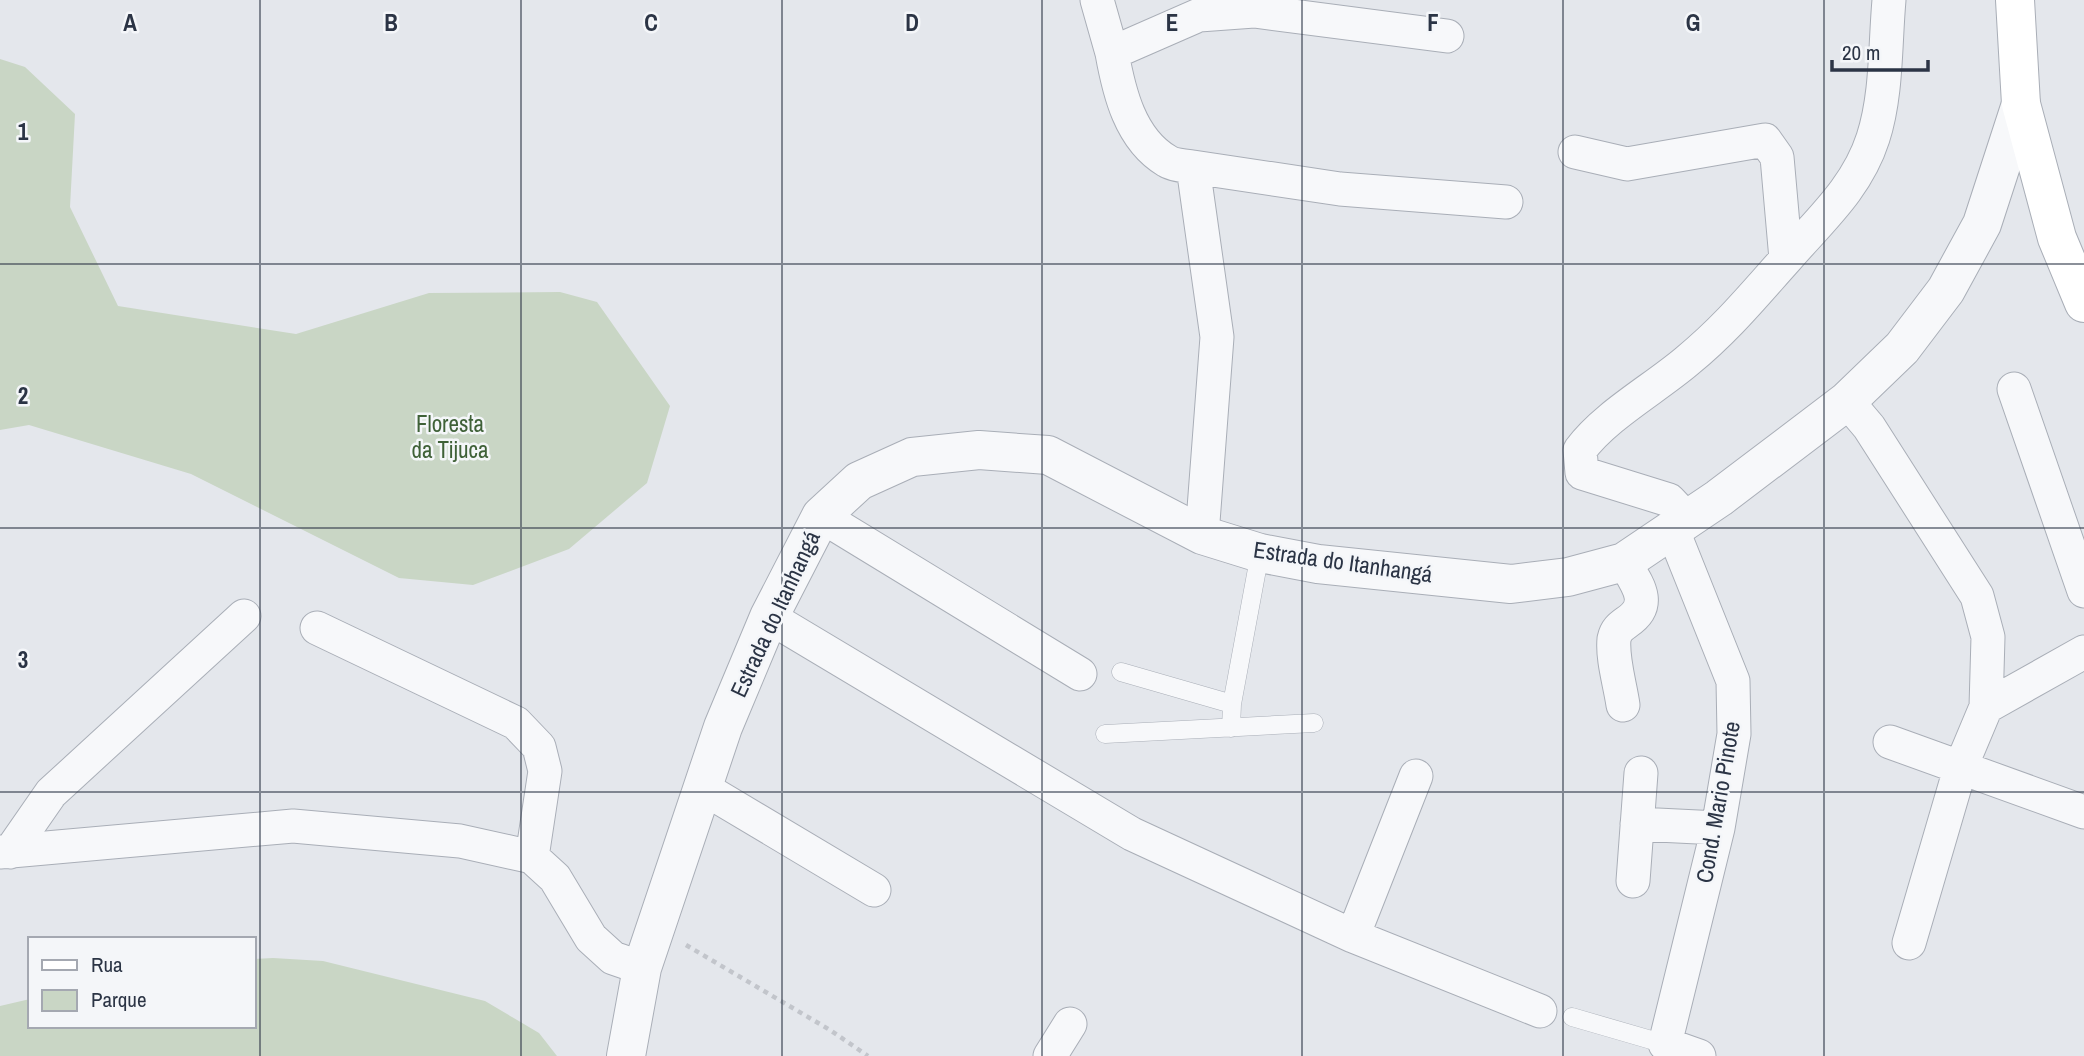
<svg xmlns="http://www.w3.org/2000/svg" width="2084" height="1056" font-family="'Archivo Narrow',sans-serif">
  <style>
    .green { fill: #c9d6c5 }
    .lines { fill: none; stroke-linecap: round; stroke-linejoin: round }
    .service-casing { stroke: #a9aeb7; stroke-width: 19 }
    .minor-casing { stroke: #a9aeb7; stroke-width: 35 }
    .tertiary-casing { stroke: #a9aeb7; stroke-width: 40 }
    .secondary-casing { stroke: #a9aeb7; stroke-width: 40 }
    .path { stroke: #c2c5cb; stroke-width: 4.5; stroke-dasharray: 5 5; stroke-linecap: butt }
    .service { stroke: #f7f8fa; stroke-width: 18 }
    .minor { stroke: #f7f8fa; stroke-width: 33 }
    .tertiary { stroke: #f7f8fa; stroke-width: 38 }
    .secondary { stroke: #fff; stroke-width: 38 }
    .grid { fill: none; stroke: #2b3445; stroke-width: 2; stroke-opacity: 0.55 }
    .labels { text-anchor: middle; stroke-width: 5; stroke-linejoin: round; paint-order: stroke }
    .park-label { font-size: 23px; fill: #3f6138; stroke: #f4f6f9 }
    .street-label { font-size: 23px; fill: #2b3445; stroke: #f4f6f9 }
    .grid-label { font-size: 23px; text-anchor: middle; font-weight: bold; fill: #2b3445; stroke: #f4f6f9; stroke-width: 5; stroke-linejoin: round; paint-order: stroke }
  </style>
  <rect width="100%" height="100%" fill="#e4e7ec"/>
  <path class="green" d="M0 59 25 67 75 114 70 207 118 306 296 334 429 293 560 292 597 302 670 406 647 483 569 549 473 585 399 578 191 474 29 425 0 430Z
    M273 958 323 961 485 1001 539 1033 557 1056H0V1006L30 999V1026H254V959Z"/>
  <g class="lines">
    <g class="service-casing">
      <path id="service" d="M1121 672 1232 704
        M1231 728 1232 704 1260 553
        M1105 734 1314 723
        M1572 1017 1665 1044"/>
    </g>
    <g class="minor-casing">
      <path id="minor" d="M1097 0 1112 53
        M1575 152 1627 164 1765 140 1777 157 1786 259
        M1193 167C1185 166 1173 165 1167 161 1130 139 1119 92 1112 53L1199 15 1254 11 1447 36
        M2014 389 2084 591
        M1847 401 1869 427 1977 596 1988 637 1986 707 1960 769 1909 943
        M821 516 1080 674
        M1688 520 1669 500 1582 473 1580 450C1605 416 1654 389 1687 361 1727 328 1752 297 1787 258 1820 220 1857 188 1873 138 1887 95 1885 44 1889 0
        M1673 531 1733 681 1734 734 1718 828 1665 1044 1699 1056
        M1202 535 1217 337 1193 167 1340 189 1506 202
        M769 617 1132 834 1353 936 1540 1011
        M317 628 516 723 539 747 545 771 532 857
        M1623 705C1620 684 1612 659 1614 639 1616 630 1620 627 1627 622 1654 604 1637 584 1624 562
        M1986 707 2084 652
        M1890 742 2084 812
        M703 788 874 890
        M1637 824 1718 828
        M0 852 293 826 460 841 532 857 555 878 591 938 613 958 642 968
        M10 852 51 793 244 616
        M1633 881 1641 773
        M1353 936 1416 776
        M1050 1056 1070 1024"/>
    </g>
    <g class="tertiary-casing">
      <path id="tertiary" d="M626 1056 642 968 723 727 769 617 821 516 859 481 912 457 979 450 1048 455 1202 535 1260 553 1318 564 1511 584 1568 577 1624 562 1719 498 1847 401 1902 348 1946 290 1982 224 2021 104"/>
    </g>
    <g class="secondary-casing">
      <path id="secondary" d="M2015 0 2021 104 2057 238 2084 303"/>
    </g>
    <path class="path" d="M686 945 830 1030 868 1056"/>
    <use href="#service" class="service"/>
    <use href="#minor" class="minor"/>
    <use href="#tertiary" class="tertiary"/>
    <use href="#secondary" class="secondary"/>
  </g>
  <path class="grid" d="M260 0V1056M521 0V1056M782 0V1056M1042 0V1056M1302 0V1056M1563 0V1056M1824 0V1056M0 264H2084M0 528H2084M0 792H2084"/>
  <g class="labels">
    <g class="park-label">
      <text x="450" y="432">Floresta<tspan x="450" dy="26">da Tijuca</tspan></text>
    </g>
    <g class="street-label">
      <text transform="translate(1343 562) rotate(8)" y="8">Estrada do Itanhangá</text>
      <text transform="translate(775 614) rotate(-65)" y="8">Estrada do Itanhangá</text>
      <text transform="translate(1718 802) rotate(-80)" y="8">Cond. Mario Pinote</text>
    </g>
  </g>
  <g class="grid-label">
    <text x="130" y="31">A</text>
    <text x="391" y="31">B</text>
    <text x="651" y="31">C</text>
    <text x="912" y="31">D</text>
    <text x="1172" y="31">E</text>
    <text x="1433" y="31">F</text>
    <text x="1693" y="31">G</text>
    <text x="23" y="140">1</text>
    <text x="23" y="404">2</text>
    <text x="23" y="668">3</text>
  </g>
  <rect x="28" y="937" width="228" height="91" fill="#f4f6f9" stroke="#a4a8b1" stroke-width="2"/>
  <rect x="42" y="960" width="35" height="10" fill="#ffffff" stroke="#a4a8b1" stroke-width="2"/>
  <text x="91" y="972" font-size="21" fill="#2b3445">Rua</text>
  <rect x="42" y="990" width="35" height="21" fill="#c9d6c5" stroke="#a4a8b1" stroke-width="2"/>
  <text x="91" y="1007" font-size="21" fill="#2b3445">Parque</text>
  <path d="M1832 60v10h96v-10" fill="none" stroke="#2b3445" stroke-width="3.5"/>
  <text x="1842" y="60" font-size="21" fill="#2b3445" stroke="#f4f6f9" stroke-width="5" paint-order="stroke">20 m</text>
</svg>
